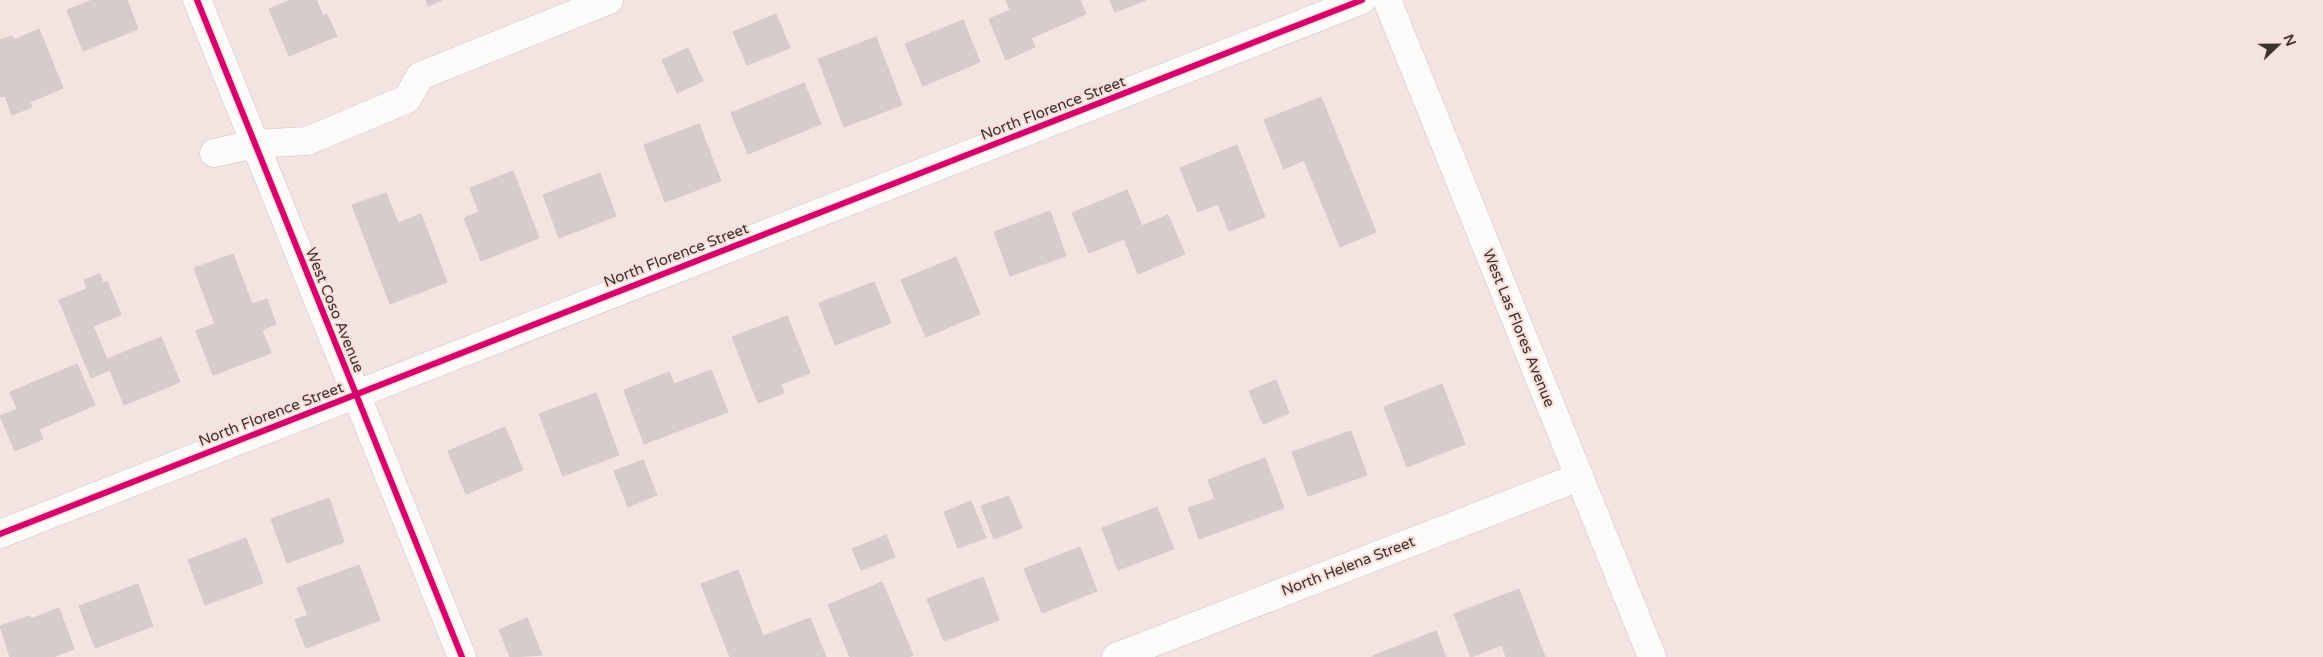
<svg xmlns="http://www.w3.org/2000/svg" width="2323" height="657" font-family="'Varela Round',sans-serif">
  <style>
    .building { fill: #d7ccca; stroke: #d4cac7 }
    .lines { fill: none; stroke-linecap: round; stroke-linejoin: round }
    .minor-casing { stroke: #cec3c0; stroke-width: 29 }
    .major-casing { stroke: #cec3c0; stroke-width: 29 }
    .minor { stroke: #fdfbfa; stroke-width: 28 }
    .major { stroke: #fdfbfa; stroke-width: 28 }
    .cycleway-casing { stroke: #f9dfda; stroke-width: 9 }
    .cycleway { stroke: #d6006c; stroke-width: 6 }
    .labels { text-anchor: middle; stroke-width: 4.5; stroke-linejoin: round; paint-order: stroke }
    .street-label { font-size: 15px; fill: #3b3230; stroke: #f9dfda }
  </style>
  <rect width="100%" height="100%" fill="#f2e4e1"/>
  <path class="building" d="M92 0H127L138 29 83 51 67 10Z
    M291 0H316L323 16 327 14 337 36 289 56 269 9Z
    M426 0H442L428 6Z
    M1006 0H1080L1086 14 1031 38 1035 47 1006 60 989 19 1010 10Z
    M1110 0H1146L1115 12Z
    M776 14 790 48 747 65 733 32Z
    M963 20 980 62 923 86 905 44Z
    M39 29 63 88 30 102 32 107 12 115 5 96 1 97 0 94V40L12 36 14 40Z
    M876 37 902 105 844 127 818 59Z
    M688 48 703 81 677 93 662 60Z
    M804 83 821 124 748 154 731 113Z
    M1321 97 1376 232 1340 247 1304 160 1284 169 1264 120Z
    M699 124 721 181 665 202 644 145Z
    M1237 145 1265 217 1229 231 1218 204 1198 212 1180 168Z
    M513 171 539 238 481 261 464 218 479 212 470 188Z
    M600 173 616 216 559 238 543 195Z
    M1127 190 1142 226 1168 215 1185 254 1138 274 1124 239 1089 253 1072 213Z
    M386 193 398 223 421 214 447 282 390 304 352 205Z
    M1050 211 1066 256 1010 276 994 232Z
    M233 254 252 304 267 299 276 324 262 330 271 353 213 375 196 331 215 324 194 268Z
    M956 257 980 314 926 337 901 280Z
    M100 274 103 283 107 281 121 315 93 326 107 359 161 337 180 382 124 405 110 370 91 378 59 300 87 289 84 280Z
    M874 282 891 323 835 345 819 303Z
    M787 316 810 373 781 384 784 393 758 403 732 337Z
    M77 364 95 405 39 429 43 439 15 451 0 416 17 409 10 392Z
    M711 370 728 412 644 444 624 390 669 372 674 384Z
    M1276 380 1289 413 1263 424 1249 391Z
    M1442 384 1465 444 1407 467 1384 407Z
    M596 393 619 455 563 476 539 414Z
    M505 427 523 470 466 494 448 451Z
    M1351 431 1367 475 1308 496 1292 452Z
    M1265 458 1284 508 1199 539 1188 508 1215 499 1208 480Z
    M643 460 657 495 628 507 614 471Z
    M1009 496 1022 528 994 539 981 506Z
    M329 498 344 542 287 563 271 519Z
    M971 501 986 538 958 548 944 512Z
    M1157 507 1174 549 1118 570 1102 528Z
    M886 535 895 557 861 570 852 549Z
    M246 538 263 583 205 605 188 560Z
    M1080 547 1097 591 1042 613 1024 569Z
    M359 565 380 620 306 648 295 620 308 615 297 588Z
    M738 570 763 636 810 618 826 657H730L701 584Z
    M983 577 999 620 944 641 927 599Z
    M882 582 913 655 909 657H850L828 605Z
    M138 584 153 626 95 648 79 606Z
    M1519 589 1545 657H1506L1502 645 1471 657 1454 614Z
    M59 608 74 649 53 657H10L0 626 30 616 31 619Z
    M527 618 542 655 510 657 499 630Z
    M1436 631 1446 657H1373V656Z"/>
  <g class="lines">
    <g class="minor-casing">
      <path id="minor" d="M197 0 462 657
        M214 153 255 144 307 141 407 99 420 76 609 0
        M0 534 1362 0
        M1116 657 1579 477"/>
    </g>
    <g class="major-casing">
      <path id="major" d="M1387 0 1652 657"/>
    </g>
    <use href="#minor" class="minor"/>
    <use href="#major" class="major"/>
    <g class="cycleway-casing">
      <path id="cycleway" d="M197 0 462 657
        M0 534 1362 0"/>
    </g>
    <use href="#cycleway" class="cycleway"/>
  </g>
  <g class="labels">
    <g class="street-label">
      <text transform="translate(1053 108) rotate(-21)" y="5">North Florence Street</text>
      <text transform="translate(676 255) rotate(-21)" y="5">North Florence Street</text>
      <text transform="translate(335 310) rotate(68)" y="5">West Coso Avenue</text>
      <text transform="translate(1519 328) rotate(68)" y="5">West Las Flores Avenue</text>
      <text transform="translate(271 414) rotate(-21)" y="5">North Florence Street</text>
      <text transform="translate(1348 566) rotate(-21)" y="5">North Helena Street</text>
    </g>
  </g>
  <g transform="translate(2278 45) rotate(68)" stroke="#f9dfda" stroke-width="4" paint-order="stroke">
  <path d="M0-4L9 19L0 12L-9 19Z" fill="#3b3230"/>
  <text y="-8" font-size="14" font-weight="bold" text-anchor="middle" fill="#3b3230">N</text>
  </g>
</svg>
